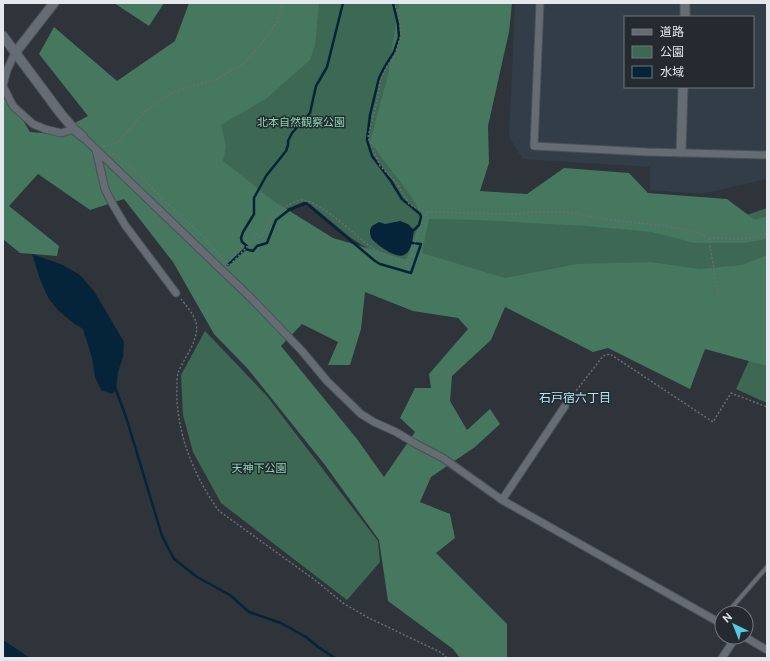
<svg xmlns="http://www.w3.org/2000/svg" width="770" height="661" font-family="'DM Sans','Noto Sans JP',sans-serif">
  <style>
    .built { fill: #333d48; fill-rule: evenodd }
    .green { fill: #3d6853 }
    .forest { fill: #46775f; fill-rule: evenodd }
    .water { fill: #062439 }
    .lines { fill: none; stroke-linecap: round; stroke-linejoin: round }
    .stream { stroke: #062439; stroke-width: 2.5 }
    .service-casing { stroke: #4c5056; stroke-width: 5.5 }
    .minor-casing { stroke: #4c5056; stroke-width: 9 }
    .tertiary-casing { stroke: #4c5056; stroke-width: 11 }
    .path { stroke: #696e73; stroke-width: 1.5; stroke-dasharray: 2 2; stroke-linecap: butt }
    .service { stroke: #666c74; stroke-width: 3.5 }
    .minor { stroke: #666c74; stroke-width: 7 }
    .tertiary { stroke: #666c74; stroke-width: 9 }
    .labels { text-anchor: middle; stroke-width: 3; stroke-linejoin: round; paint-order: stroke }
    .park-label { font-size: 11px; fill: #8ad8b1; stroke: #242a30 }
    .neighbourhood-label { font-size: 12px; fill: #b2eaf8; stroke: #242a30 }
  </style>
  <rect width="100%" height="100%" fill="#2e343a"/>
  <path class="built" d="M515 3H767V179L701 194 650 190V167L523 159 509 137ZM625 17H753V87H625Z"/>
  <path class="green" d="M285 3H406L421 203 744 216 767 208V263L527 294 384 259 351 238 310 204 303 202 286 209 275 217 137 124Z
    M767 286V403L736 389 756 345Z
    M205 331 266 395 378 541 380 562 347 600 221 503 193 452 183 415 181 375Z"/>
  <path class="forest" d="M114 3H164L149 26Z
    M189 3H319L315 45 310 60 267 98 221 125 226 146 223 161 275 202 333 238 404 259 410 257 407 258 422 216 411 196 370 142 388 75 399 3H512L509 32 488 126 489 163 480 191 527 194 564 168 629 173 648 193 727 199 755 220 767 216V239L744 243H694L652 232 585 226 477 220 429 219 422 253 505 278 577 264 650 262 700 269 742 265 767 255V366L705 349 690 389 608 348 593 352 505 307 491 340 452 376 450 401 467 430 490 409 500 424 475 447 431 477 420 502 450 514 455 538 436 553 507 624V658H460L453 649 388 601 379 540 325 465 248 369 214 334 173 262 124 199 90 210 38 174 9 206 59 246 57 256 20 253 3 239V82L17 110 30 132 54 134 88 116 39 54 54 27 117 81 175 41ZM365 292 413 311 458 318 468 329 429 374 431 388H415L400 418 415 432 384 477 357 439 281 346 302 324 338 342 328 365H350L361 329Z"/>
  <path class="water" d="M400 221 408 224 414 230C413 237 412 252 404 255 396 259 377 245 372 239 370 236 370 233 370 230L372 226 379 222 385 224Z
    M32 254 63 265 80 275 94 291 124 342 123 357 118 372 116 390 112 394 101 390 95 377 92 358 83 329C71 322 53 308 47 295 40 282 37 268 32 254Z
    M3 640 30 658H3Z"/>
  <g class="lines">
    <path class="stream" d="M393 3 398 24 399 37 394 52 384 68 379 78 370 115 367 140 372 156 391 181 402 199 420 214 421 217 419 225 414 230
      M245 248 247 246 242 242 241 238 243 232 254 214V198L266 176 286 151 288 145V141L292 133 310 113 316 86 327 67 343 3
      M228 265 245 249 253 251 257 246 267 243 276 220 289 210 306 203 375 261 380 264 411 273 421 244 412 243
      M115 387 127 420 162 536 174 559 197 577 230 595 249 612 281 623 306 637 318 647 335 658"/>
    <g class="service-casing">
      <path id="service" d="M727 613 767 567"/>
    </g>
    <g class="minor-casing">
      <path id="minor" d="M540 3 534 146 647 152 767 155
        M3 85 7 70 15 53
        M3 86 13 106 33 124 45 129 61 133 74 129
        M83 137 252 299 302 351 327 381 361 414 374 422 396 432 416 444 443 458 502 500 722 624
        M96 150 105 189 112 203 125 225 176 293
        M502 500 565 406
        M745 637 767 650
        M722 658 736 637"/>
    </g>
    <g class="tertiary-casing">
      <path id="tertiary" d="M685 17V3
        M3 36 61 114 74 129 83 137
        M15 53 54 3
        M681 152 683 87"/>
    </g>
    <path class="path" d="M103 146 110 145 119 142 146 110 170 94 185 88 215 80 244 63 259 47 273 28 281 12 283 3
      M112 154 135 170 146 181 160 197 204 237 229 266 246 248 256 234 261 238C266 226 273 215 285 207 290 204 296 200 302 200 320 200 357 238 374 249 385 255 397 259 408 263 413 254 414 245 417 236 420 228 424 220 427 212L418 209 409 204 396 182 380 166 368 137 377 101 380 82 386 68 395 54 401 35 399 15 394 3
      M427 212 513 214 537 212H566L611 220 666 226 697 232 709 239 718 294
      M709 239C719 237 728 239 738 239 748 239 757 237 767 233
      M181 299C185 304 194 315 196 322 200 340 184 357 178 373 177 377 177 382 177 385 175 430 193 475 219 511L315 580 343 603 367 617 442 653 447 658
      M569 400 603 356 610 354 713 422 731 393 767 407"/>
    <use href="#service" class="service"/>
    <use href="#minor" class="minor"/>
    <use href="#tertiary" class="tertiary"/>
  </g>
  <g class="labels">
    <g class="park-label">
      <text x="301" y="126">北本自然観察公園</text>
      <text x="259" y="472">天神下公園</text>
    </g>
    <g class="neighbourhood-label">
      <text x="575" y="402">石戸宿六丁目</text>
    </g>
  </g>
  <rect width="770" height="661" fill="none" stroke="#e4e8ec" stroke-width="8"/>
  <rect x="624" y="16" width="130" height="72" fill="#242a30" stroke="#71767b"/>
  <rect x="632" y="29" width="20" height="6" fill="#666c74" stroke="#71767b"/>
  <text x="660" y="36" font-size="12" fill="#e4e8ec">道路</text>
  <rect x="632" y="46" width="20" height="12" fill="#3d6853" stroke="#71767b"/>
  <text x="660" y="56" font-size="12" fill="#e4e8ec">公園</text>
  <rect x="632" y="66" width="20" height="12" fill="#062439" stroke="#71767b"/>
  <text x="660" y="76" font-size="12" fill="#e4e8ec">水域</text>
  <g transform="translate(734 625) rotate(317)"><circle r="19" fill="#242a30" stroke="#71767b"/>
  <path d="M0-3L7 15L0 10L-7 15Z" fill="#58c9e3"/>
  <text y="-6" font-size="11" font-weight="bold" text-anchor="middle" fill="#e4e8ec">N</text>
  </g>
</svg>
